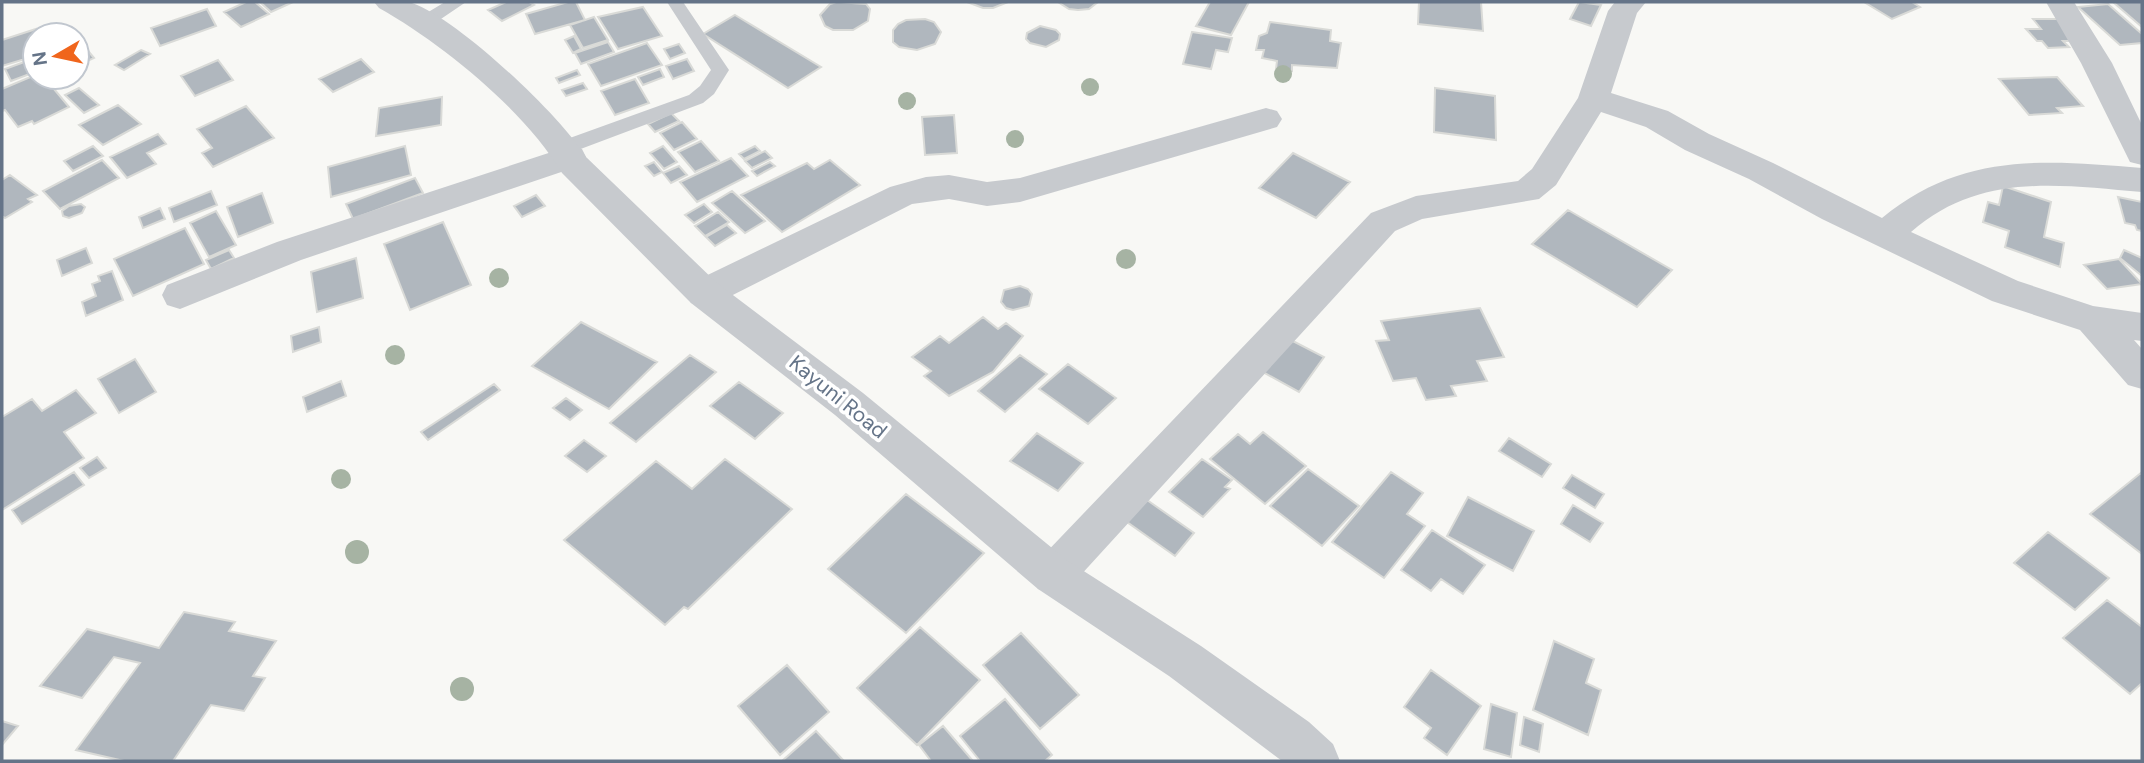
<svg xmlns="http://www.w3.org/2000/svg" width="2144" height="763" font-family="'DM Sans',sans-serif">
  <style>
    .building { fill: #b0b7be; stroke: #d9dad7; stroke-width: 2 }
    .lines { fill: none; stroke-linecap: round; stroke-linejoin: round }
    .service { fill: #c7cace; fill-rule: evenodd }
    .minor { fill: #c7cace; fill-rule: evenodd }
    .tertiary { fill: #c7cace; fill-rule: evenodd }
    .tree { fill: #a6b3a3 }
    .labels { text-anchor: middle; stroke-width: 7; stroke-linejoin: round; paint-order: stroke }
    .street-label { font-size: 21px; fill: #657488; stroke: #fff }
  </style>
  <rect width="100%" height="100%" fill="#f8f8f5"/>
  <path class="building" d="M246 2H255L269 14 241 27 224 12Z
    M260 2H293L271 12Z
    M506 2H529L534 5 502 21 488 10Z
    M568 2H576L585 20 535 34 526 14Z
    M837 2 866 4 870 9 868 21 853 30H833L825 26 820 15 830 4Z
    M967 2H1008L993 8H983Z
    M1058 2H1098L1089 9 1078 10 1069 9Z
    M1210 2H1249L1231 35 1196 26Z
    M1419 2H1481L1483 31 1418 24Z
    M1579 2 1601 5 1591 26 1570 19Z
    M1864 2H1912L1920 7 1892 19Z
    M2113 2H2142V27Z
    M2108 4 2142 34V43L2120 45 2078 7Z
    M643 7 662 36 618 49 598 17Z
    M207 9 216 26 160 46 151 28Z
    M735 15 821 67 788 88 703 34Z
    M594 17 608 40 583 48 570 25Z
    M925 19 934 22 941 32 935 44 917 50 899 47 893 42V30L898 24 906 20Z
    M2033 19H2058L2078 41H2063L2069 47 2048 48 2042 41H2037L2026 29H2041Z
    M1270 22 1331 30 1330 41 1341 43 1337 68 1292 65V71L1276 69 1277 61 1262 58 1264 50H1256L1259 36 1267 33Z
    M1040 26 1056 30 1060 34 1059 40 1046 47 1030 43 1026 39 1027 33Z
    M36 29 35 56 2 66V40Z
    M1192 32 1232 38 1228 52 1216 50 1211 69 1183 64Z
    M574 36 581 49 573 53 565 40Z
    M608 42 614 52 581 64 575 53Z
    M647 43 662 65 601 86 588 64Z
    M679 44 685 53 670 59 664 49Z
    M141 50 150 54 124 70 115 65Z
    M89 52 94 58 77 66V57Z
    M35 58V72L11 81 5 69Z
    M361 59 374 72 333 92 319 79Z
    M687 59 694 71 673 79 666 66Z
    M218 60 233 80 195 96 181 76Z
    M660 69 664 77 643 85 638 77Z
    M577 70 580 75 559 83 556 78Z
    M35 75 44 77 69 107 34 124 32 121 18 127 5 110 2 111V89Z
    M2057 77 2083 106 2057 108 2062 113 2029 115 1999 79Z
    M635 79 649 103 615 115 601 91Z
    M583 83 587 89 566 96 562 90Z
    M79 88 99 105 84 113 65 95Z
    M1435 88 1495 96 1496 140 1434 132Z
    M442 97 441 125 376 136 379 108Z
    M118 105 141 124 103 145 79 125Z
    M246 106 274 138 213 167 202 153 212 148 197 129Z
    M671 113 679 121 655 132 648 124Z
    M954 115 957 153 925 155 922 117Z
    M682 122 697 139 674 150 660 133Z
    M158 134 166 144 147 153 156 164 127 178 110 157Z
    M701 141 719 161 695 172 678 152Z
    M93 146 103 156 73 171 64 161Z
    M405 146 411 175 331 197 328 167Z
    M663 146 677 162 664 169 650 153Z
    M755 146 760 151 744 159 739 154Z
    M765 151 772 158 752 168 745 161Z
    M1293 153 1350 182 1316 218 1259 188Z
    M731 158 748 176 697 202 680 182Z
    M102 160 119 178 60 209 43 191Z
    M830 160 860 185 782 232 741 195 807 163 814 169Z
    M654 162 662 172 654 176 645 166Z
    M770 162 775 166 757 176 752 171Z
    M679 166 687 175 671 183 663 173Z
    M10 175 37 195 28 199 32 202 5 218 2 216V180Z
    M415 178 423 193 353 219 346 204Z
    M2003 186 2051 202 2044 237 2064 243 2060 267 2005 247 2009 231 1983 222 1988 202 1999 205Z
    M211 191 217 205 174 222 169 208Z
    M732 191 765 221 745 233 712 203Z
    M262 193 273 223 238 237 227 207Z
    M536 195 545 206 522 217 514 206Z
    M2118 197 2142 202V231L2137 230 2135 225 2125 223Z
    M81 204 85 207 82 213 69 218 63 216 62 211 69 206Z
    M704 204 712 212 694 223 685 215Z
    M160 208 165 219 143 228 139 217Z
    M1568 210 1672 270 1637 307 1532 244Z
    M216 211 236 245 209 257 190 223Z
    M718 212 729 222 705 236 695 226Z
    M443 222 471 285 410 310 384 244Z
    M727 225 736 233 715 246 706 237Z
    M185 228 204 264 133 296 114 259Z
    M86 248 92 263 62 276 57 260Z
    M229 250 234 258 211 269 206 260Z
    M2124 250 2142 258V276L2120 258Z
    M356 258 363 298 317 312 311 272Z
    M2119 259 2142 284 2107 289 2084 265Z
    M112 271 123 300 86 316 82 302 96 296 92 284 100 281 98 276Z
    M1020 286 1028 289 1032 294 1029 306 1013 310 1006 308 1001 302 1004 290Z
    M1480 308 1504 357 1477 361 1487 381 1451 386 1456 396 1426 400 1416 378 1393 381 1376 341 1389 340 1381 321Z
    M983 317 998 329 1006 323 1023 336 993 372 949 396 924 376 931 371 912 357 940 336 949 343Z
    M581 322 657 362 609 409 532 366Z
    M319 327 321 342 293 352 291 336Z
    M1287 338 1324 357 1299 392 1261 371Z
    M690 355 716 372 636 442 610 423Z
    M1020 355 1047 374 1005 412 978 391Z
    M135 359 156 392 119 413 98 379Z
    M1068 364 1116 398 1088 424 1039 389Z
    M341 381 346 396 307 412 303 397Z
    M739 382 783 413 755 439 710 406Z
    M494 384 500 390 428 440 421 432Z
    M76 390 96 413 64 432 84 458 2 510V417L32 399 42 411Z
    M566 398 582 410 570 420 553 408Z
    M1263 432 1306 466 1265 504 1210 459 1238 434 1250 444Z
    M1037 433 1083 463 1058 491 1010 461Z
    M1509 438 1551 464 1542 477 1499 451Z
    M584 440 606 456 587 472 565 456Z
    M97 457 106 468 89 478 80 468Z
    M725 459 792 509 688 609 684 607 665 625 564 540 656 461 692 489Z
    M1202 459 1232 480 1225 487 1230 489 1203 517 1169 492Z
    M1308 469 1359 506 1322 546 1270 506Z
    M74 472 84 485 22 524 12 510Z
    M1391 472 1423 493 1407 514 1425 526 1384 578 1332 542Z
    M2142 472V554L2090 514Z
    M1572 475 1604 494 1595 508 1563 488Z
    M906 494 984 553 906 633 828 569Z
    M1468 497 1534 531 1513 571 1447 536Z
    M1147 500 1194 533 1175 556 1127 522Z
    M1573 505 1603 523 1590 542 1561 524Z
    M1432 530 1485 565 1463 594 1441 579 1431 591 1401 570Z
    M2048 532 2109 578 2075 610 2014 563Z
    M2107 600 2142 627V683L2130 694 2063 638Z
    M184 612 235 622 229 631 276 641 253 676 265 678 244 711 211 705 173 761H124L76 750 140 663 114 657 82 698 40 686 87 629 159 648Z
    M920 627 980 680 917 745 857 688Z
    M1021 633 1079 695 1040 729 983 665Z
    M1554 641 1594 659 1586 683 1601 690 1588 735 1533 710Z
    M787 665 829 712 780 755 738 706Z
    M1431 670 1481 706 1447 755 1424 738 1431 728 1404 707Z
    M1005 699 1052 755 1045 761H980L960 736Z
    M1491 704 1517 713 1511 757 1484 749Z
    M1524 717 1543 724 1539 752 1520 745Z
    M2 721 18 726 2 745Z
    M943 726 973 761H931L919 745Z
    M816 731 844 761H782Z"/>
  <g class="lines">
    <path class="service" d="M445 2H466L432 25H420L417 21 420 17Z
      M667 2H683L729 70 714 94 703 103 570 153H556L553 148 556 143 689 95 700 86 711 70Z"/>
    <path class="minor" d="M1615 2H1646L1637 13 1611 93 1668 111 1709 134 1773 163 1882 218C1962 152 2045 160 2142 168V192C2058 185 1980 172 1911 232L2018 281 2093 306 2142 313V341L2134 340 2142 349V389L2128 385 2080 330 1992 301 1822 219 1749 179 1685 150 1646 127 1601 112 1556 185 1539 199 1422 219 1395 231 1068 589 1053 594 1038 589 1031 575 1038 561 1371 213 1416 196 1518 181 1532 169 1578 98 1608 11Z
      M2046 2H2074L2112 63 2142 125V165L2130 162 2081 63Z
      M1266 108 1277 111 1282 119 1277 127 1020 202 987 206 949 199 912 204 717 303 704 307 691 303 686 293 691 283 890 187 926 177 949 175 987 182 1020 178Z
      M570 146 582 149 586 157 582 165 301 260 180 309 167 305 162 295 167 285 277 242Z"/>
    <path class="tertiary" d="M374 2C385 1 402 0 412 3 458 19 560 115 586 157L717 283 863 393 1068 561 1201 646 1309 722 1333 744 1340 761H1282L1169 676 1038 589 835 415 691 303 562 173C524 110 443 44 379 8Z"/>
  </g>
  <g class="tree">
    <circle cx="1283" cy="74" r="9"/>
    <circle cx="1090" cy="87" r="9"/>
    <circle cx="907" cy="101" r="9"/>
    <circle cx="1015" cy="139" r="9"/>
    <circle cx="1126" cy="259" r="10"/>
    <circle cx="499" cy="278" r="10"/>
    <circle cx="395" cy="355" r="10"/>
    <circle cx="341" cy="479" r="10"/>
    <circle cx="357" cy="552" r="12"/>
    <circle cx="462" cy="689" r="12"/>
  </g>
  <g class="labels">
    <g class="street-label">
      <text transform="translate(838 397) rotate(39)" y="7">Kayuni Road</text>
    </g>
  </g>
  <rect width="2144" height="763" fill="none" stroke="#657488" stroke-width="7"/>
  <g transform="translate(56 56) rotate(261)"><circle r="33" fill="#ffffff" stroke="#c1c7cf" stroke-width="2"/>
  <path d="M0-5L12 26L0 18L-12 26Z" fill="#f0651c"/>
  <text y="-10" font-size="19" font-weight="bold" text-anchor="middle" fill="#657488">N</text>
  </g>
</svg>
